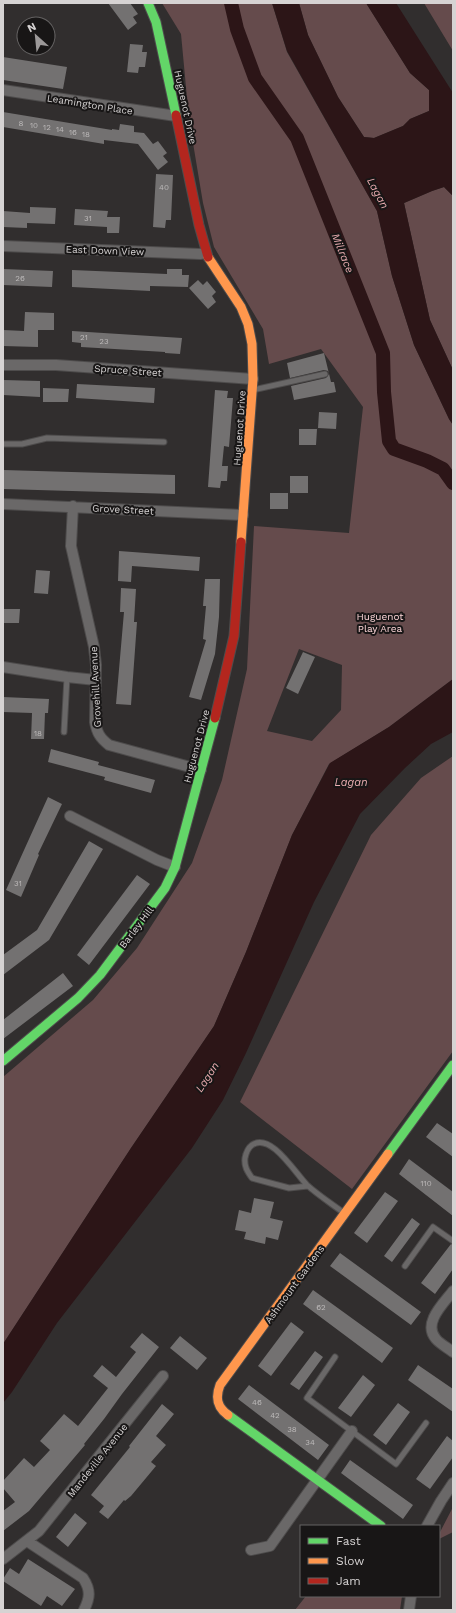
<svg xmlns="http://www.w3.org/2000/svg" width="456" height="1613" font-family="'Work Sans',sans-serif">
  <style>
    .green { fill: #654b4c; fill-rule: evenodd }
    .water { fill: #2c1517 }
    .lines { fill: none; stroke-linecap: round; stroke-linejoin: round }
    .canal { stroke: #2c1517; stroke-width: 14 }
    .building { fill: #737171 }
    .lane-casing { stroke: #4e4c4c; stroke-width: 7 }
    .street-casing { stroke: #4e4c4c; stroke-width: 12 }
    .fast-casing { stroke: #4e4c4c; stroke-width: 11 }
    .slow-casing { stroke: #4e4c4c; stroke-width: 11 }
    .jam-casing { stroke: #4e4c4c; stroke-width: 11 }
    .lane { stroke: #6a6868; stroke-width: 5 }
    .street { stroke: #6a6868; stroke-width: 10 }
    .fast { stroke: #63d668; stroke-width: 9 }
    .slow { stroke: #ff974d; stroke-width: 9 }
    .jam { stroke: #b3261e; stroke-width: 9 }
    .labels { text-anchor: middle; stroke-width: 4; stroke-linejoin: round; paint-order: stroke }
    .number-label { font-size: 8px; fill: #bdbaba }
    .street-label { font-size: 10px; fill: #d6d3d3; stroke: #181616 }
    .park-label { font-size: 10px; fill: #fed7d9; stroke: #181616 }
    .water-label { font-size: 11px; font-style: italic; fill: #ecaeb2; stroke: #181616 }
  </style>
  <rect width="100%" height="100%" fill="#312e2e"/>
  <path class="green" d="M162 3H272L287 52 377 211 392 276 414 345 449 419 453 425V679L389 727 329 764 292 835 246 952 214 1026 131 1148 3 1344V1077L93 1000 137 948 192 863 222 780 247 669 254 526 349 533 363 407 321 349 269 364 263 329 214 247 203 203 189 119 181 34ZM299 649 342 665 341 710 312 741 267 731Z
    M299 3H366L410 73 429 90V111L410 119 403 126 374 138 364 137 338 97 308 35Z
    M424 3H453V51Z
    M444 187 453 196V370L430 320 404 203 432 191Z
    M453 756V1051L352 1189 240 1102 371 835 421 778Z
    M453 1507V1532L439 1539V1534Z
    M306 1596H402L400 1610H295Z"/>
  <path class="water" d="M272 3H299L308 35 338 97 364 137 374 138 403 126 410 119 429 111V90L410 73 366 3H396L453 93V196L444 187 432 191 404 203 430 320 453 370V425L449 419 414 345 392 276 377 211 287 51Z
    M453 679V732L431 744 405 768 360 814 314 902 246 1053 223 1100 192 1148 57 1323 12 1392 3 1403V1344L131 1148 214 1026 246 952 292 835 330 763 389 727Z"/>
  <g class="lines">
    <path class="canal" d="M231 3 237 29 255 78 297 138 383 353 384 392 389 441 394 449 427 461 443 469 453 483"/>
  </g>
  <path class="building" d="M108 3H130L138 14 133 17 137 23 128 30Z
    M130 44 143 45 142 52H147L145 67H139L138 73 127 72Z
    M3 57 67 67 63 89 3 80Z
    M3 112 112 130V129L119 130 120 124 134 126V132L144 133 153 144 158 141 167 153 163 156 168 162 158 170 138 144 104 140V144L3 127Z
    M156 174 173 175 171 220H166L165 228 153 227Z
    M30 207 56 208 55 224 27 223V228L3 227V211L30 213Z
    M75 209 108 211 107 217H120L119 233H107V227L74 225Z
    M3 269 53 271 52 287 3 285Z
    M167 269H182V275H189L188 287 150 286V291L72 287V270L167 274Z
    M198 280 203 285 207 281 216 292 212 296 216 302 208 309 189 288Z
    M25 312 54 313V330H38V347L3 346V330L24 331Z
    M72 331 182 338 180 354 165 353V352L81 347V343L72 342Z
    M324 353 331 382H334L336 392 294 400 291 386 326 378 329 374 328 371 324 370 290 378 287 363Z
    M3 380 40 381V397L3 395Z
    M77 384 155 388 154 403 76 398Z
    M43 388 69 389 68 402H43Z
    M215 390 228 391 227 398H233L229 447 224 446 222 466H228L227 481H221L220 488 208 487Z
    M319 412 337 413 336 429 318 428Z
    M299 429H317L316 445H299Z
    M3 470 175 475V494L3 489Z
    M290 476H308V493H290Z
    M270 493H288V509H270Z
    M119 551 200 557 199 571 132 566 131 582 118 581Z
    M36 570 50 571 48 594 34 593Z
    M205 579H220L219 617 215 654 201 700 189 697 206 640 203 639 206 606H203Z
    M121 588 136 589 134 622H137L131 705 116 704 124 612H120Z
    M3 609H20L19 623H3Z
    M303 652 315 657 298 694 286 688Z
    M3 697 49 699 48 713H45L44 739H31L32 713 3 712Z
    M51 749 99 762 98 765 155 780 151 793 104 780 105 777 48 762Z
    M48 797 62 804 38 854 39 855 21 897 6 890Z
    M89 841 103 849 49 940 3 975V955L37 930Z
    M137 875 150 884 89 965 77 955Z
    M63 973 73 986 3 1039V1020Z
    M437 1123 453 1134V1157L426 1137Z
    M409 1159 453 1192V1216L399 1174Z
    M385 1192 398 1201 367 1243 354 1233Z
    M254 1198 274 1202 270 1218 283 1221 278 1240 266 1237 265 1244 244 1239 246 1232 235 1230 239 1210 251 1213Z
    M412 1218 420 1224 392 1262 384 1256Z
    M451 1244 453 1245V1269L435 1294 421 1283Z
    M340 1253 421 1312 411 1325 330 1266Z
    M313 1290 393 1348 382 1363 303 1304Z
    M291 1322 304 1332 271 1376 258 1366Z
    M142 1333 159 1347 122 1394 104 1419 84 1444 85 1445 29 1511 3 1531V1511L15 1502 3 1488V1481L24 1458 34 1467 50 1450 40 1441 64 1414 78 1426 108 1388 93 1376 102 1365 116 1377 136 1352 130 1347Z
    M180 1336 207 1358 197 1370 170 1348Z
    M315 1351 323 1357 299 1390 290 1384Z
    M418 1365 453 1389V1412L408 1380Z
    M363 1375 375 1385 351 1417 338 1408Z
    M249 1385 329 1445 318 1460 238 1399Z
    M398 1403 410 1412 386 1445 373 1435Z
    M162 1404 174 1414 156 1436 166 1445 151 1462 156 1466 131 1496 125 1501 124 1500 108 1519 99 1512 104 1506 91 1495 130 1447 129 1446Z
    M447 1436 453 1441V1457L430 1489 416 1479Z
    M350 1460 413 1505 403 1519 341 1473Z
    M75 1513 87 1523 68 1547 56 1537Z
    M28 1559 75 1589 62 1606 47 1596 41 1606 3 1581V1579L10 1568 19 1574Z"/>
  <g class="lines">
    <g class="lane-casing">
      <path id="lane" d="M253 390 325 374
        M3 444H22L47 438 164 442
        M64 732 67 677
        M308 1186 289 1188 252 1178C247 1171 244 1166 245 1158 246 1153 248 1148 252 1145 271 1132 295 1173 307 1185 318 1195 332 1204 344 1213
        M405 1266 433 1227 453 1241
        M335 1357 307 1398 396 1464 426 1423"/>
    </g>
    <g class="street-casing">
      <path id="street" d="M3 90 176 116
        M3 246 200 254 206 253
        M3 365H56L253 379
        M3 504 243 515
        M73 506 71 546 94 647 96 665 95 722C97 733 100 738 109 745L201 770
        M3 667 67 677 96 680
        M70 816 157 860 175 867
        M453 1291C444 1303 422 1323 436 1339 440 1344 448 1348 453 1352
        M427 1526 441 1501 453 1483
        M27 1541 83 1578C91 1590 90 1598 84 1610
        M251 1550 270 1546 352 1431
        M3 1559 39 1531 163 1376
        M409 1610 411 1596"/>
    </g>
    <g class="fast-casing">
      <path id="fast" d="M148 3 156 22 176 115
        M3 1061 78 998 100 975 165 888 175 867 215 718
        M388 1154 453 1065
        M228 1415 381 1526"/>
    </g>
    <g class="slow-casing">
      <path id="slow" d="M208 257 241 307 248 324 252 344 253 379 241 542
        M228 1415C217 1407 215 1398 220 1385L388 1154"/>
    </g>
    <g class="jam-casing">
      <path id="jam" d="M176 115 199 225 208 257
        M215 718 234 636 241 542"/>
    </g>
    <use href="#lane" class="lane"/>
    <use href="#street" class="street"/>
    <use href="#fast" class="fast"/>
    <use href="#slow" class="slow"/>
    <use href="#jam" class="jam"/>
  </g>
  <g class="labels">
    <g class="number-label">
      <text x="21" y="126">8</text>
      <text x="34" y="128">10</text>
      <text x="47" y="130">12</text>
      <text x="60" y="132">14</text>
      <text x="73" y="135">16</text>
      <text x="86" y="137">18</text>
      <text x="164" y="190">40</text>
      <text x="88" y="221">31</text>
      <text x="20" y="281">26</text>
      <text x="84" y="340">21</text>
      <text x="104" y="344">23</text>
      <text x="38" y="736">18</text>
      <text x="18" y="886">31</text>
      <text x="426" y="1186">110</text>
      <text x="321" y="1310">62</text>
      <text x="257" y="1405">46</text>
      <text x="275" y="1418">42</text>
      <text x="292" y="1432">38</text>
      <text x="310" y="1445">34</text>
    </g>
    <g class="street-label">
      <text transform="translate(90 104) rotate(9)" y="4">Leamington Place</text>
      <text transform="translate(186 107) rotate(78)" y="4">Huguenot Drive</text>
      <text transform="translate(105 250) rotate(2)" y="4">East Down View</text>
      <text transform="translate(128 370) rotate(4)" y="4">Spruce Street</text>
      <text transform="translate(239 428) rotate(-86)" y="4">Huguenot Drive</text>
      <text transform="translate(123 509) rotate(3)" y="4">Grove Street</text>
      <text transform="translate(95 687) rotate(-93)" y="4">Grovehill Avenue</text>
      <text transform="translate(196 746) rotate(-75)" y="4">Huguenot Drive</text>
      <text transform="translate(136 927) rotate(-53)" y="4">Barley Hill</text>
      <text transform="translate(294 1284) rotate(-54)" y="4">Ashmount Gardens</text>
      <text transform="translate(97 1460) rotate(-52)" y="4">Mandeville Avenue</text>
    </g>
    <g class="park-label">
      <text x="380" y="620">Huguenot<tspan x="380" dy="12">Play Area</tspan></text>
    </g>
    <g class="water-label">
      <text transform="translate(378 193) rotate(62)" y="4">Lagan</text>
      <text transform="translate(343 253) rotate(68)" y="4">Millrace</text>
      <text x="351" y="786">Lagan</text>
      <text transform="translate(207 1077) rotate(-57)" y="4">Lagan</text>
    </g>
  </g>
  <rect width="456" height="1613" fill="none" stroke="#d6d3d3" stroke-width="8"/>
  <rect x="300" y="1525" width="140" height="72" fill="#181616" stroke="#646262"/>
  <rect x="308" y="1538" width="20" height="6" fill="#63d668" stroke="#646262"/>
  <text x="336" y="1545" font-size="12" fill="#d6d3d3">Fast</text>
  <rect x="308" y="1558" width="20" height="6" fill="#ff974d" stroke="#646262"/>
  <text x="336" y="1565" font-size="12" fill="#d6d3d3">Slow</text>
  <rect x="308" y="1578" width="20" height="6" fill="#b3261e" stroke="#646262"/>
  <text x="336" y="1585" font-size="12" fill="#d6d3d3">Jam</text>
  <g transform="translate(36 36) rotate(333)"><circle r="19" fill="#181616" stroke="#646262"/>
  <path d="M0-3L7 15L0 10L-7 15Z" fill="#9c9999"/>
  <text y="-6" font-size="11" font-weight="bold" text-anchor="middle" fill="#d6d3d3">N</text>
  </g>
</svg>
